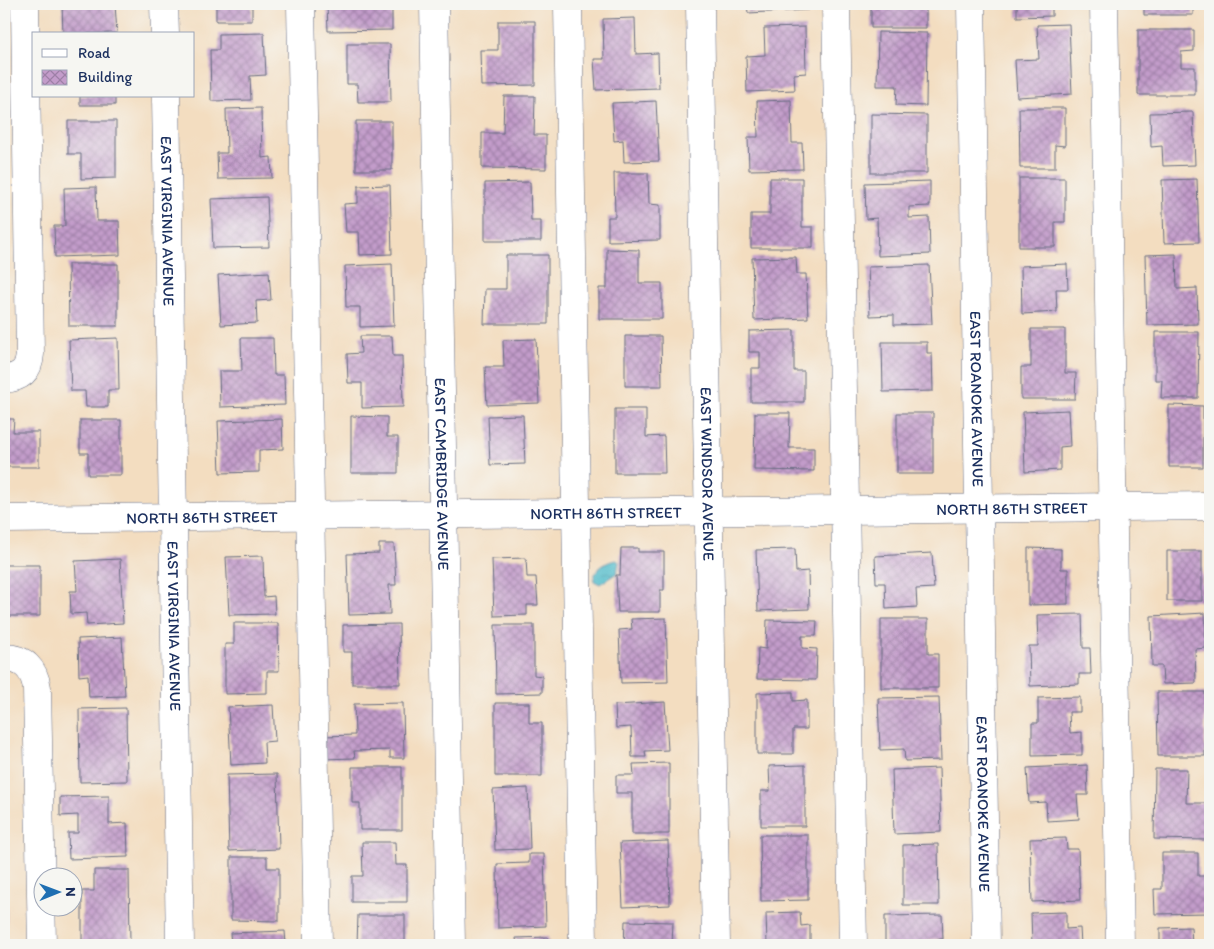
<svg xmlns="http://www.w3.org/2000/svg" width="1214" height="949" font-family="Itim,sans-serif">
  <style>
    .water { fill: url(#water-ripples); stroke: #357594 }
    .building { fill: url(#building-cross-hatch) }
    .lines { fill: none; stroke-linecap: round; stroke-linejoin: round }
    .minor-casing { stroke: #676c80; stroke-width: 29 }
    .minor { stroke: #fff; stroke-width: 28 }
    .labels { text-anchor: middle; stroke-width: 4.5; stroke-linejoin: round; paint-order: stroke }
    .street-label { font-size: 16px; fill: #1b2f5e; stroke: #f6f6f2 }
  </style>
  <defs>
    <pattern id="water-ripples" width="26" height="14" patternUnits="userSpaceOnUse" patternTransform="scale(1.25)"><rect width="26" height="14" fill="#4fbbca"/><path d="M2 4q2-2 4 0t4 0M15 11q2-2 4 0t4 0" fill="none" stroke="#4198a7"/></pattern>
    <pattern id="building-cross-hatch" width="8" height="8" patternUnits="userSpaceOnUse" patternTransform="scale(1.25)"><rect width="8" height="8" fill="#c39cca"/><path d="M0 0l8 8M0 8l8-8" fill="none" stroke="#9e80a7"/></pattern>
  </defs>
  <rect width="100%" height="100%" fill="#f6f6f2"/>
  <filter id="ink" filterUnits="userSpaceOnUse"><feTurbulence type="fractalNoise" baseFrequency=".02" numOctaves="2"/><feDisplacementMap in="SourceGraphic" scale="10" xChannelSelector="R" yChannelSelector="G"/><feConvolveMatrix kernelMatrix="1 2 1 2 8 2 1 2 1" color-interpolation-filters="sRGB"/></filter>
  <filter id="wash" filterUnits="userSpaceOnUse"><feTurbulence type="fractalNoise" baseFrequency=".0096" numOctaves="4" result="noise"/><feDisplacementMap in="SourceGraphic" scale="20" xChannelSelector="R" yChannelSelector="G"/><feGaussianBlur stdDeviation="1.12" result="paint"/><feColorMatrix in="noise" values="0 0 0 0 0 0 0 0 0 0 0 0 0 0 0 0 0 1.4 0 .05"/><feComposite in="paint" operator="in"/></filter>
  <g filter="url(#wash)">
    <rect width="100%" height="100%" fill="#f3ddc0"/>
    <path class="water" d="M617 560 619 562 617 573 600 584 594 581C593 570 606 561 617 560Z"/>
    <g id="blocks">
      <path class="building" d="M62 4H115L117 33 63 34Z
        M216 4H252V21H216Z
        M327 4H392V30L328 31Z
        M747 4H808V10L748 13Z
        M871 4H926V28H871Z
        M1017 4H1052V16L1017 17Z
        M1144 4H1193V15H1144Z
        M635 18 636 54 658 53 659 88 596 90 594 59H604L603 19Z
        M498 21H535V85L481 86 480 50H498Z
        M1069 24 1072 94 1017 97 1015 60 1039 59 1037 25Z
        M805 27 806 73 794 74 795 90 747 92 746 56 765 55 764 28Z
        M1138 30H1194V51L1181 52V67H1195V95H1138Z
        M878 32 927 33 926 106 896 105 897 86H877Z
        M264 33 266 75 250 76 251 100 211 101 210 50H219V34Z
        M347 44H390L391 102H358L357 84H347Z
        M80 96H115V105H80Z
        M504 96H535L534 135H546V169L482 168V133H503Z
        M791 100 792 143H802L803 169 749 170 748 137H758L757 101Z
        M656 101 659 161 624 162 623 140 614 141 612 103Z
        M261 108 262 158 271 157 272 178 218 179 217 153H227L226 109Z
        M1019 108H1065V146L1055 145V168H1020Z
        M1193 112 1195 165 1163 166 1162 146 1151 147 1150 113Z
        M871 114 927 115V173H871Z
        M68 121H116V178L81 179V154H68Z
        M356 121H392V170H356Z
        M614 173H648L649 204 660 205V240L608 241V217H615Z
        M770 178H802V227H813V248H751V214H770Z
        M1019 178H1065V222H1055V247H1019Z
        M1197 179 1199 242 1164 243 1162 180Z
        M930 181V206L909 207V218L929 217 930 254 878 256 877 218 866 219 865 183Z
        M530 182 531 221H541V241H485V183Z
        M390 185 392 254 360 255 359 232H346L344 204 358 203V186Z
        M96 187 97 221H119L120 255 55 257 54 226H65L64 188Z
        M267 197 269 247 213 248 211 199Z
        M607 249 639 250V283H662V319H599V288H607Z
        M1176 254 1177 289 1197 288 1198 324 1147 325 1145 255Z
        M506 255H548V324H484L485 289H506Z
        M796 257 797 274H806L808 318 754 320 752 258Z
        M68 264H118V326H69Z
        M392 264 394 326 360 327V307H346L345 266Z
        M1067 264 1068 289H1056L1057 312 1022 314 1021 266Z
        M929 265 932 324 894 325V315L870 316 868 267Z
        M269 272 271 300 256 301 257 323 221 325 218 275Z
        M1031 329H1065V373H1076L1075 399H1021V367H1031Z
        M794 330V371H804V402H751V368H760V352H749V331Z
        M1155 332H1199L1198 398H1161L1162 380H1155Z
        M360 336H392L393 356H402L403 407 362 408V383H348L347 354 361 353Z
        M625 336H661L662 386H625Z
        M118 338 119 390H108V407H86L85 391H71L69 340Z
        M241 338H273L274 375H284L285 405 220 407 219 371H242Z
        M536 339 539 403 487 405 485 367H504L503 340Z
        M882 342H927V353H932L933 391 883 392Z
        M1169 405 1203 406V467H1169Z
        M615 409H646V437L664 436 665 473H615Z
        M1068 410 1070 446 1060 447V470L1025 472 1023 412Z
        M755 413H790L789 448H814V471L754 470Z
        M897 413H933V474H897Z
        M523 415 525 464 490 465 488 416Z
        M351 416 387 417V437H398V473H351Z
        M4 419H14L13 432H39V467H4Z
        M282 419 283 449 259 450V472L220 473 218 421Z
        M80 420H121V475H88V453H80Z
        M379 544H394L396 585H389L390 614 349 615 347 554 379 553Z
        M621 548H638V552H664V590H660V612H618L616 575H620Z
        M1028 548 1061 549V569H1068V604L1028 605Z
        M795 549 796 572 808 571 809 609 758 611 756 550Z
        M1167 551H1202V601H1167Z
        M932 553 934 588 916 589 917 607 886 609 885 583H876L875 556Z
        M263 556 264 597 274 596 275 614 229 615 226 557Z
        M526 558 527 577H536L538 605H527V615L494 616 492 559Z
        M120 559 123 623 87 625 86 613 71 614 70 591H77L75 561Z
        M4 565H40V616H4Z
        M1205 613 1206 648 1195 649 1196 683 1163 684 1162 666H1152L1151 616Z
        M1082 614 1083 648H1090L1091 674H1079V684L1030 686 1029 646H1038L1037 615Z
        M666 618 668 682 621 683 619 630 632 629 631 619Z
        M881 619H928V654H938V688H881Z
        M767 620 817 621 816 636H802V648L817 649 816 680 757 679 758 648 766 649Z
        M234 623H278L279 671H267V693L225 694V644H234Z
        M399 624 400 684H352V652H343V625Z
        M495 625H534V675L542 676V693L496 694Z
        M122 637 125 696 89 697 88 675 79 676 78 639Z
        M793 692V701L807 700V729H793V754H757V693Z
        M1157 692H1205V756H1158Z
        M939 697 941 760 905 761 904 749 880 750 878 698Z
        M1080 697V712H1069L1070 733 1082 732V755L1032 756V723H1038V698Z
        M665 702 668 750 645 751 646 757H632L631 727 616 728 615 705Z
        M403 703 404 758H390V750L354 751 355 758 323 759V736L355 735 354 704Z
        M495 703H529V723H542V776H495Z
        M273 705 275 741 264 742 265 763 231 765 228 707Z
        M126 708 127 781 80 782 79 709Z
        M669 763V834H632V793H616V775H634L633 764Z
        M805 765V826H761V791H770L769 766Z
        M1087 765 1088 795H1077L1079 819 1047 821 1046 802 1029 803 1027 768Z
        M352 767H402V830H360V803H352Z
        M939 768 941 832 894 834 892 770Z
        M1155 769H1187L1186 803H1209L1208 840 1154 839Z
        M277 774 279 849 229 851 227 775Z
        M528 788 530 849 495 850 493 790Z
        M109 796V824L127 823 128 857 69 859 68 833H78V815L60 816V797Z
        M760 835H808V900L761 901Z
        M1066 838 1067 849H1078L1080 900 1032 902 1030 839Z
        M668 841 670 905 623 907 620 843Z
        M362 842H395L396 865H407V902H352V876H363Z
        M938 844 939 905H903V845Z
        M1162 853H1198V876H1208L1209 913 1155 914 1154 889H1162Z
        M529 854H544L546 926 498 928 497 864 529 863Z
        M231 857H267V868H279V921L231 920Z
        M94 870H129L130 944H82V891H94Z
        M4 892H7V945H4Z
        M800 912 801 926 810 925V945H767L766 913Z
        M1066 912V929L1080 928 1081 945H1032L1031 913Z
        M358 915H405V945H357Z
        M942 915 943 939 927 940V945H885V916Z
        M625 921 673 922 672 945H624Z
        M1191 927 1192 945H1160V928Z
        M285 931 286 945H231L230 933Z
        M548 937 549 945H517L516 938Z"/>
    </g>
  </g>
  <g filter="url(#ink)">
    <use href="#blocks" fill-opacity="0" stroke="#676c80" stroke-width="1"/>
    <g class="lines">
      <g class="minor-casing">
        <g id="minor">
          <path d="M164 4 165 34"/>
          <path d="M301 4 318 945"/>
          <path id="s1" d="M434 4 451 945"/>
          <path d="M568 4 583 945"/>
          <path id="s2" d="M700 4 716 945"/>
          <path d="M836 4 853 945"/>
          <path id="s3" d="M971 4 986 945"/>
          <path d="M1104 4 1120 945"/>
          <path id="s4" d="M166 96 180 945"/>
          <path d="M4 379C20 378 29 371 30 354L25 4"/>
          <path id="s5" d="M4 519 1210 506"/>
          <path d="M4 658C24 658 34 669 37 688L42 945"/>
        </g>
      </g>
      <use href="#minor" class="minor"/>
    </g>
  </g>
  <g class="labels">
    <g class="street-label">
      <text dy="6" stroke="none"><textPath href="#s4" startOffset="125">EAST VIRGINIA AVENUE</textPath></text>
      <text dy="6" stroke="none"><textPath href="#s3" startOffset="395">EAST ROANOKE AVENUE</textPath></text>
      <text dy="6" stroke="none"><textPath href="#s1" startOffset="470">EAST CAMBRIDGE AVENUE</textPath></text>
      <text dy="6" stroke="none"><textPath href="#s2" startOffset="470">EAST WINDSOR AVENUE</textPath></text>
      <text dy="6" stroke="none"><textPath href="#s5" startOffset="1008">NORTH 86TH STREET</textPath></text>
      <text dy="6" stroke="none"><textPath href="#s5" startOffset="602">NORTH 86TH STREET</textPath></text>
      <text dy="6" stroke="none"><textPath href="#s5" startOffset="198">NORTH 86TH STREET</textPath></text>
      <text dy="6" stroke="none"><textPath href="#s4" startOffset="530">EAST VIRGINIA AVENUE</textPath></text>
      <text dy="6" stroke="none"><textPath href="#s3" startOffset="800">EAST ROANOKE AVENUE</textPath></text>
    </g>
  </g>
  <rect width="1214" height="949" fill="none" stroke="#f6f6f2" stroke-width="20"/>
  <rect x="32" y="32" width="162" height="65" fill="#f6f6f2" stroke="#9ea6b7"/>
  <rect x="42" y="49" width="25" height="8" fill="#ffffff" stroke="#9ea6b7"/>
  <text x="78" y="58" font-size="15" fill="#1b2f5e">Road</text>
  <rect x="42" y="70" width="25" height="15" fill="url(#building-cross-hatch)" stroke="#9ea6b7"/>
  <text x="78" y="82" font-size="15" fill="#1b2f5e">Building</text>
  <g transform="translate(58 892) rotate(89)"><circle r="24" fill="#f6f6f2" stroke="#9ea6b7"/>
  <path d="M0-4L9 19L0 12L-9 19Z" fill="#1f6fb2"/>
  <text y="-8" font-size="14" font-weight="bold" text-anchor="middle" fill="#1b2f5e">N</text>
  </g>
</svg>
